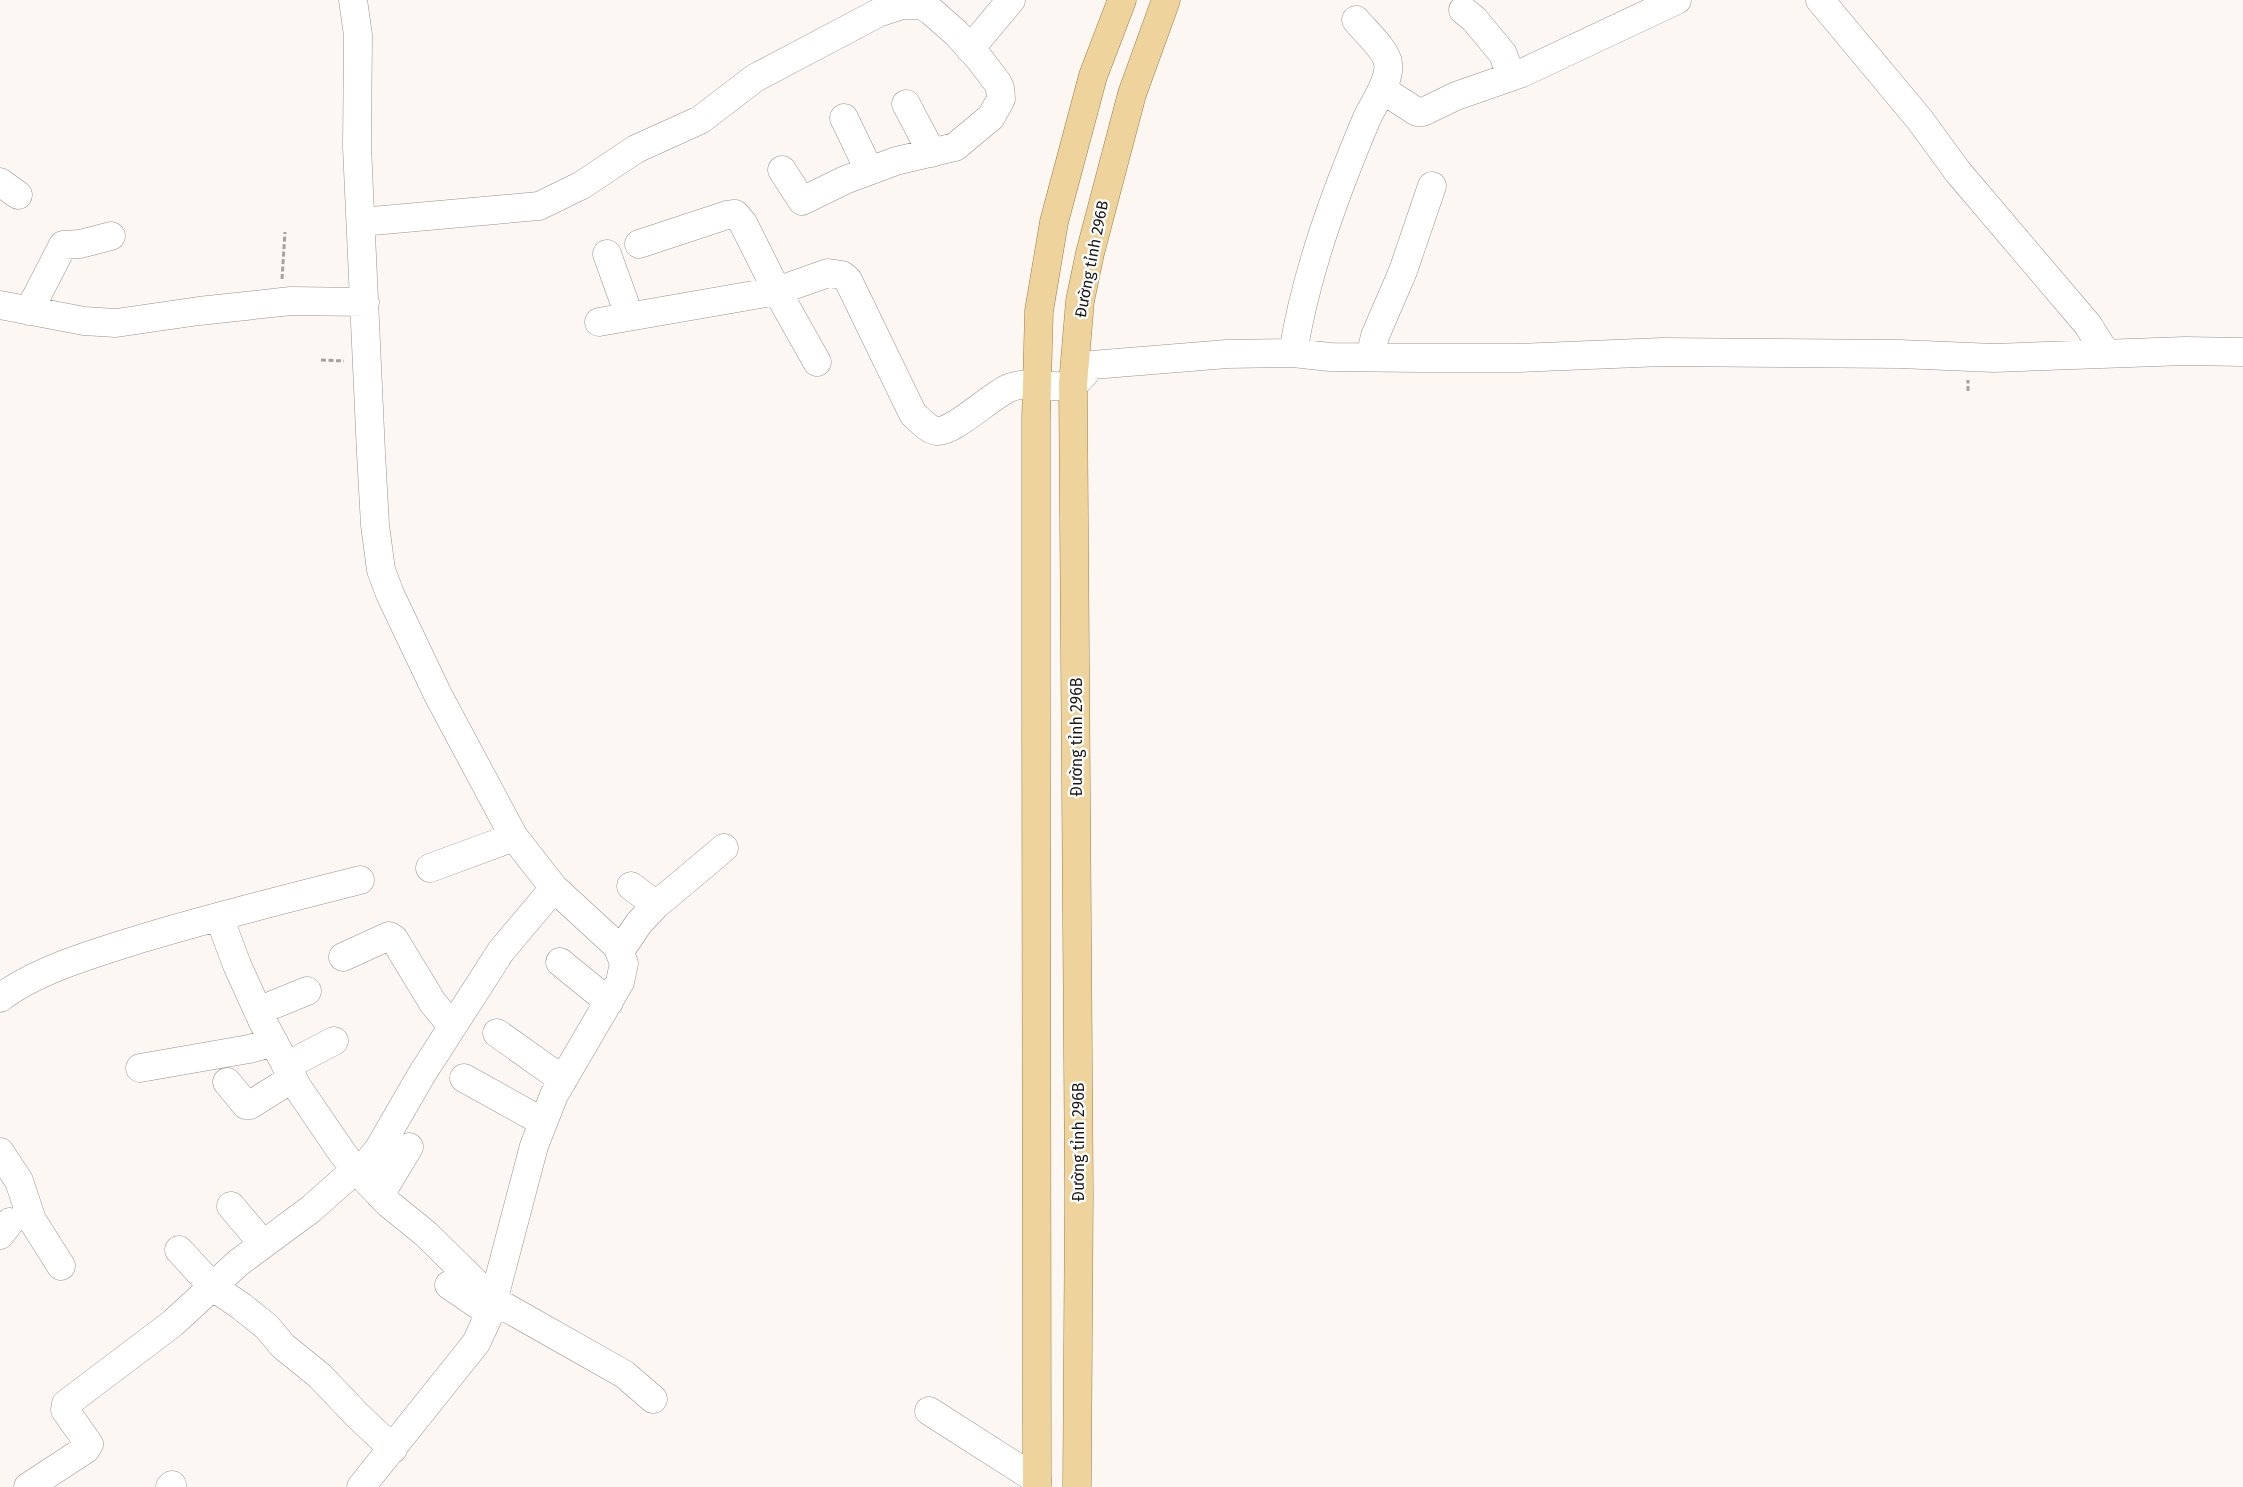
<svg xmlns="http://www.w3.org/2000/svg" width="2243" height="1487" font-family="'Fira Sans',sans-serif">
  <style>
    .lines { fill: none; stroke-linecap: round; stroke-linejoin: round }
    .minor-casing { stroke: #97938f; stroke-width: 29 }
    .major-casing { stroke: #9d7e43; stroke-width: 29 }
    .path { stroke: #a5a19e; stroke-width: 3; stroke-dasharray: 5 2.5; stroke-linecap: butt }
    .minor { stroke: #fff; stroke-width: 28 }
    .major { stroke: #efd39d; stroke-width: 28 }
    .labels { text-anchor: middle; stroke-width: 4.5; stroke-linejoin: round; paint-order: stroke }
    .street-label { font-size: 16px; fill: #191716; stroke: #fff }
  </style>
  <rect width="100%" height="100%" fill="#fcf7f3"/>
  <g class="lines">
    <g class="minor-casing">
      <path id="minor" d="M353 0 358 35 357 147 371 453 375 525 381 570 390 594 438 695 514 837 554 888 617 946 624 963 620 982 554 1095 534 1146 490 1313 476 1343 361 1487
        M1820 0 1920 120 1958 172 2088 325 2106 354
        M1463 10 1474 19 1503 54 1511 77
        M970 49 1011 0
        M1383 90 1417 112H1423L1456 96 1522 73 1677 0
        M906 104 932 153
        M844 118 869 170
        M0 182 18 195
        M361 222 539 206 582 185 636 149 700 120 755 78 878 13 902 5H922L931 11 956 33 978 57 997 82 1000 88 1001 99 991 117 955 147 896 161 845 180 802 201 782 170
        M639 244 727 215 735 214 743 223 777 291 817 362
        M607 254 629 315
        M0 305 84 321 116 323 199 311 291 301 365 302
        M29 311 63 245 80 244 111 236
        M599 322 777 291 828 273 842 275 848 280 913 414C919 419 928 430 937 431 954 432 992 395 1009 388 1030 379 1056 391 1073 384 1080 381 1087 370 1092 365L1227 354 1293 353 1330 357 1421 358H1517L1662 352 1900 354 1994 358 2185 351 2243 352
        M1293 353C1306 272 1335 194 1367 118 1374 103 1391 80 1388 63 1387 51 1364 30 1356 20
        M1370 357 1375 336 1403 271 1432 186
        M430 868 514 837
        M631 886 656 905
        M219 917 237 965 262 1020 298 1088 343 1154 359 1173 389 1204 426 1234 493 1300 624 1374 653 1399
        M620 951 639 923 656 905 724 848
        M343 957 389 936 394 939 433 1003 452 1026
        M560 962 609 1002
        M0 998C37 970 95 953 140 939 212 917 286 899 360 880
        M258 1011 307 991
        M497 1033 563 1080
        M286 1066 334 1041
        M140 1068 249 1049 274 1042
        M464 1078 543 1122
        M227 1082 246 1105H250L293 1078
        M0 1152 19 1181 32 1220 61 1266
        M359 1173 378 1150 422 1074 501 951 554 888
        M380 1195 409 1147
        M231 1206 263 1244
        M0 1235 10 1222
        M179 1250 213 1287 241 1306 267 1327 283 1346 320 1376 356 1414 393 1449
        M449 1285 484 1309
        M929 1411 1037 1480
        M28 1487 86 1449 89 1444 65 1410 66 1404 173 1323 238 1263 311 1209 356 1169
        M170 1487 172 1485"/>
    </g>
    <g class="major-casing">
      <path id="major" d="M1037 1487 1036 683V419L1039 311 1054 222 1093 76 1122 0
        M1077 1487 1079 1193 1073 384 1080 301 1090 253 1132 94 1166 0"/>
    </g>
    <path class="path" d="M282 279 285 232
      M321 360 344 361
      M1968 391V380"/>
    <use href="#minor" class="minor"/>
    <use href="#major" class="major"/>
  </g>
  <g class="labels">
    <g class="street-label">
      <text transform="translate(1091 259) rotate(-79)" y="6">Đường tỉnh 296B</text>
      <text transform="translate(1076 737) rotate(-90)" y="6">Đường tỉnh 296B</text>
      <text transform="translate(1078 1142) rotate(-90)" y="6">Đường tỉnh 296B</text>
    </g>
  </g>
</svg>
